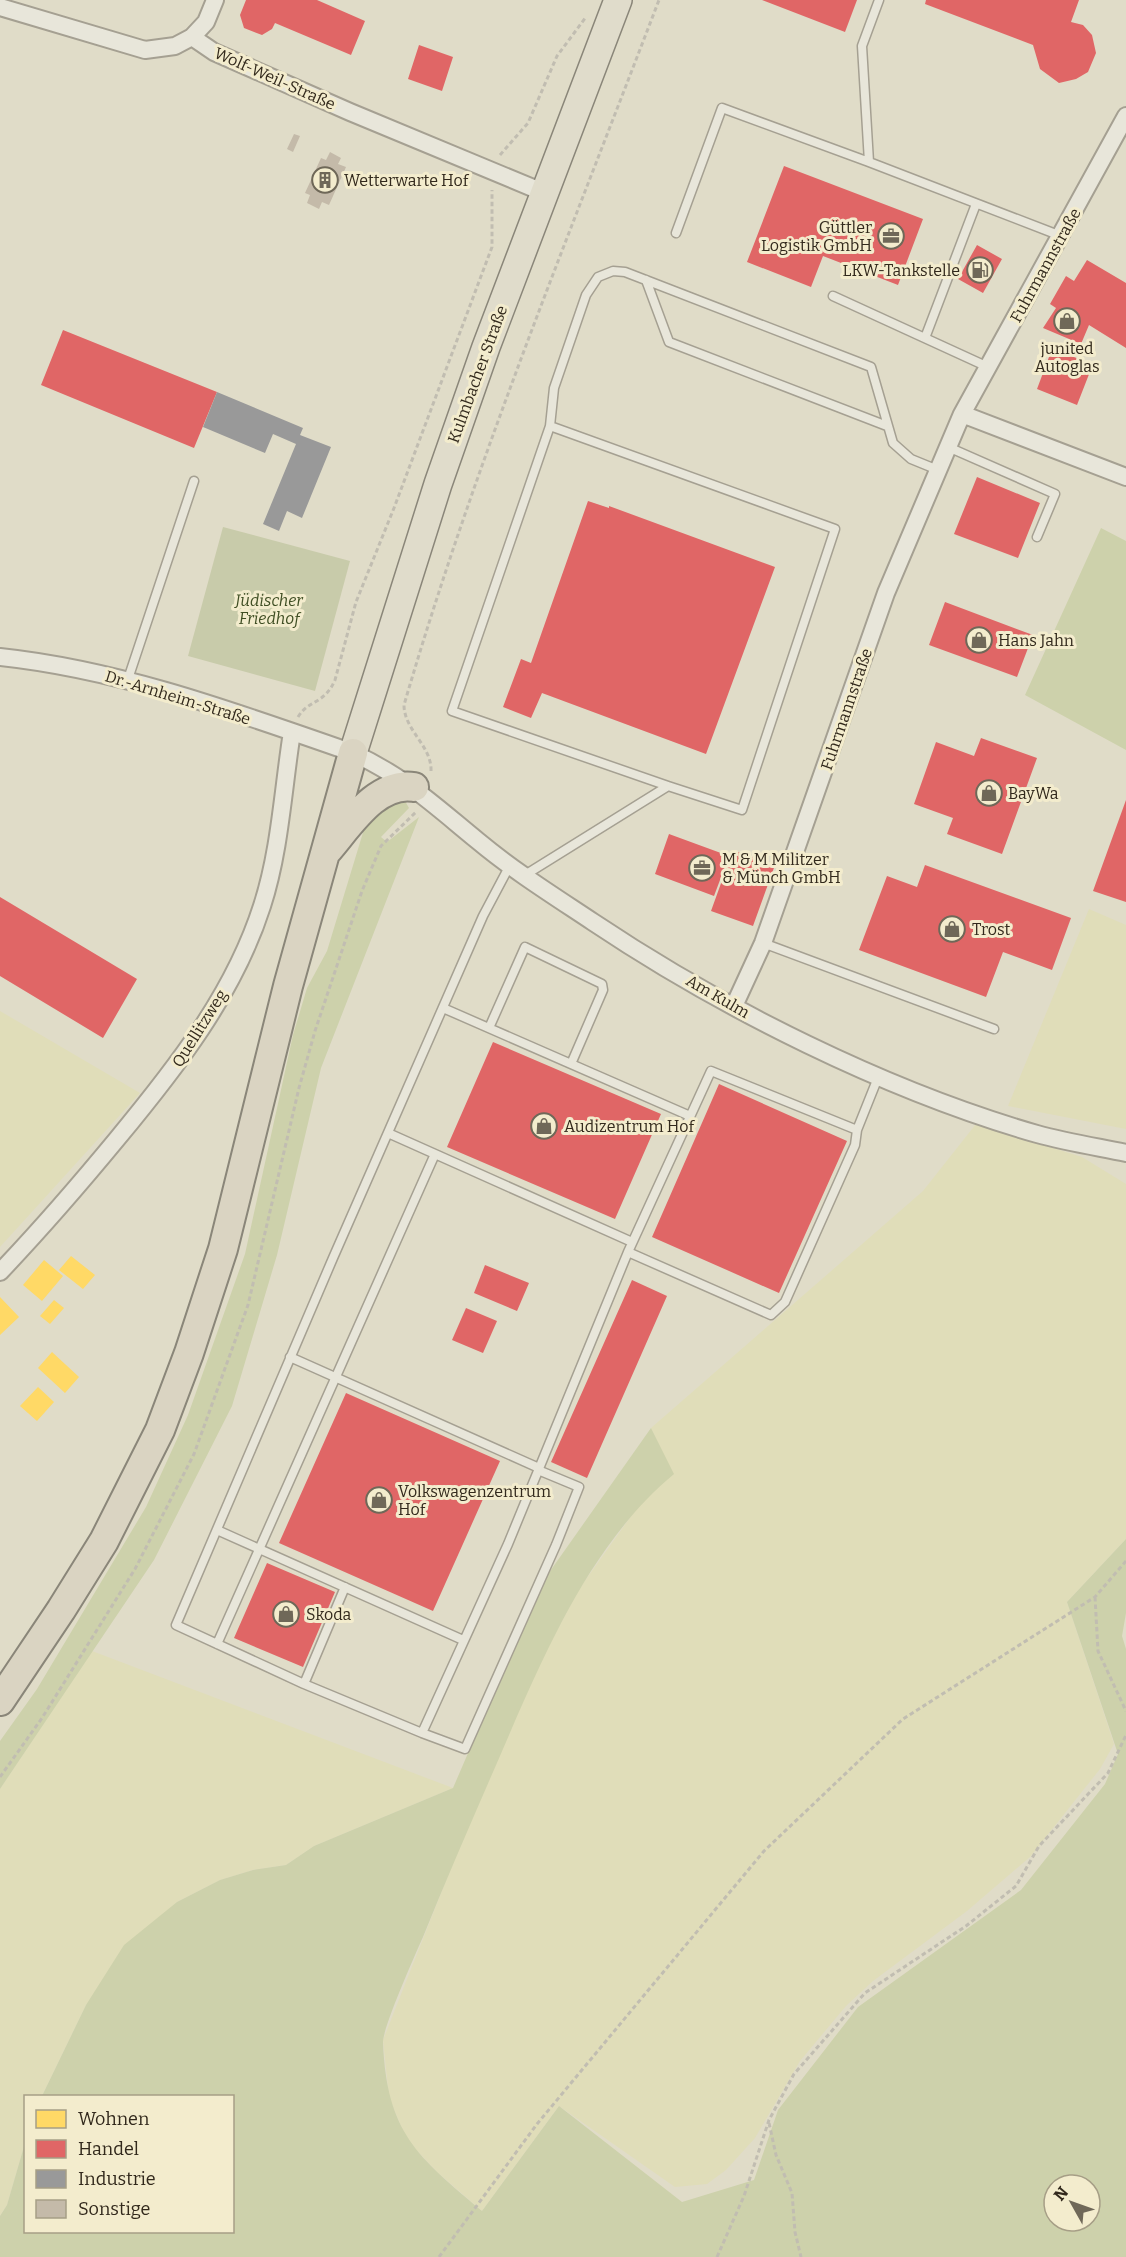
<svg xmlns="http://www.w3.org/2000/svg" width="1126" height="2257" font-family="Bitter,serif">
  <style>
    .farmland { fill: #e0ddb9 }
    .green { fill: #cdd1ab; fill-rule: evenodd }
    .cemetery { fill: #c8cbaa }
    .homes { fill: #ffd966 }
    .shops { fill: #e06666 }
    .industry { fill: #999 }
    .building { fill: #c4baa9 }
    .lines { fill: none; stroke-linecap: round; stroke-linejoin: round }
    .service-casing { stroke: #a5a092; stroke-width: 11 }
    .minor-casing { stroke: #a5a092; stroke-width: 20 }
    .primary-casing { stroke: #8a8679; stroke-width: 30 }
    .trunk-casing { stroke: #8a8679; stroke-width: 32 }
    .path { stroke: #c1bdb1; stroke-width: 3; stroke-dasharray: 4.5 3; stroke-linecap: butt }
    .service { stroke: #e8e6da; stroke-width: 8 }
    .minor { stroke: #e8e6da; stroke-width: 16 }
    .primary { stroke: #e0dccb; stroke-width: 27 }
    .trunk { stroke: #dad4c2; stroke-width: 28 }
    .labels { text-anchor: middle; stroke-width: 6; stroke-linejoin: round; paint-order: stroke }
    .street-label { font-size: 16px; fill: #32291c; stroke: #f3eccd }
    .poi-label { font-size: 16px; fill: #32291c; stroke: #f3eccd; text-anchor: start }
    .park-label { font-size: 16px; font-style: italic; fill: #3f4e23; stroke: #f3eccd }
  </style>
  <rect width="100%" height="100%" fill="#e0dcc8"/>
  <path class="farmland" d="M1089 909 1126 925V1129L1008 1106Z
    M0 1011 140 1093 0 1247Z
    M976 1124 1082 1157 1126 1184V1539L1067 1602 1114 1744 1100 1769 1030 1857 967 1911 873 1981 846 2006 800 2061 755 2138 726 2170 707 2184 675 2187 559 2106 482 2211 437 2172 407 2140 389 2098 383 2040 462 1840 538 1666 579 1589 644 1498 673 1474 651 1428 923 1191Z
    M92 1651 453 1788 314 1846 286 1865 253 1870 220 1880 177 1902 86 2005 42 2096H26L25 2143 7 2205 0 2216V1789Z"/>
  <path class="green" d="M1101 528 1126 541V750L1025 695Z
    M383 801H405L409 808 381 837 387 842 419 817 321 1068 277 1255 232 1406 154 1560 0 1789V1741L37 1689 146 1507 188 1415 245 1254 293 1035 307 988 327 951 365 826Z
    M651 1428 674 1474C596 1539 552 1637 512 1728 482 1798 451 1867 423 1937 415 1955 382 2029 383 2043 387 2133 417 2156 482 2211L559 2106 682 2202 754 2180 778 2110 858 2007 1021 1890 1105 1784 1118 1754 1067 1602 1126 1539V1613L1122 1636 1126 1649V2257H0V2216L7 2205 25 2143 26 2232H232V2096H42L86 2005 124 1945 177 1902 220 1880 253 1870 286 1865 314 1846 453 1788 541 1584ZM1054 2185H1090V2221H1054Z"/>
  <path class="cemetery" d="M223 527 350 561 315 691 188 656Z"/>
  <path class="homes" d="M71 1256 95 1275 83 1289 59 1270Z
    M44 1260 63 1276 42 1301 23 1285Z
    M0 1297 19 1317 0 1335Z
    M54 1300 64 1308 50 1324 40 1316Z
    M52 1352 79 1377 65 1393 38 1368Z
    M38 1387 54 1402 37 1421 20 1406Z"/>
  <path class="shops" d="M246 0H317L365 21 351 55 275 23 272 29 262 35 244 28 240 15Z
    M762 0H857L845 32Z
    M926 0H1079L1071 22 1083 25 1092 35 1096 53 1088 72 1076 79 1059 83 1040 69 1033 45 925 4Z
    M419 45 453 57 442 91 408 79Z
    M784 166 923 219 898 285 823 256 811 287 747 262Z
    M977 245 1002 259 983 293 958 279Z
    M1087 260 1126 283V348L1089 325 1081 344 1043 328 1056 308 1050 304 1066 276 1074 281Z
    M63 330 217 392 194 448 41 385Z
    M1052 349 1093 364 1077 405 1037 389Z
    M977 477 1040 503 1018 558 954 534Z
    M588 501 609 508V506L775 567 706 754 542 693 531 718 503 707 521 659 531 663Z
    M945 602 1033 635 1017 677 929 645Z
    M981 738 1037 758 1002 854 947 834 953 818 914 804 936 742 974 756Z
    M1126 800V902L1093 891Z
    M669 834 729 856 714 896 655 874Z
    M733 850 775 865 753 926 711 911Z
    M925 865 1071 918 1052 970 1003 952 986 997 859 950 887 876 917 887Z
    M0 897 137 979 103 1038 0 976Z
    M493 1042 661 1114 615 1219 447 1147Z
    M719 1084 847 1141 779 1293 652 1237Z
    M485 1265 529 1283 517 1311 474 1293Z
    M632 1280 667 1296 587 1478 551 1462Z
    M466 1308 497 1321 483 1353 452 1340Z
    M346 1393 500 1461 433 1611 279 1543Z
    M267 1563 335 1592 303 1667 234 1638Z"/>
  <path class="industry" d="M217 392 303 428 300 435 331 447 302 518 287 511 279 531 263 524 296 444 273 434 265 453 203 427Z"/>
  <path class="building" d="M294 134 300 136 293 152 287 149Z
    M330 152 341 158 338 164 346 167 329 205 322 202 319 209 307 203 310 195 305 193 321 158 326 160Z"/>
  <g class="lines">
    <g class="service-casing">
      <path id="service" d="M879 0 862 46 869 162 1061 236
        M676 233 722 108 869 162
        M646 280 669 342 887 426
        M833 296 988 367
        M925 338 976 204
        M550 426 554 388 586 295 598 277 613 271 625 272 871 367 893 443 911 459 938 470
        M948 447 1055 494 1037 537
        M128 679 194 481
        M510 865 483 916 333 1258 176 1625 304 1684 422 1733 508 1544 628 1252 711 1071 857 1130 879 1075
        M525 875 668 786 742 810 835 529 550 426 452 711 668 786
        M763 943 994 1029
        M443 1008 690 1116
        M489 1028 525 947 602 984 603 990 571 1064
        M388 1133 632 1242
        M628 1252 771 1315 785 1302 855 1145 857 1130
        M290 1357 539 1468
        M217 1530 463 1640
        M217 1644 435 1154
        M304 1684 345 1587
        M422 1733 465 1749 556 1545 579 1487 538 1470"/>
    </g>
    <g class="minor-casing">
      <path id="minor" d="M0 7 145 50 175 46 192 37 206 22 215 0
        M192 37 214 52 350 112 545 193
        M962 414 1126 477
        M0 657C122 670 238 713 353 753 405 777 435 806 478 841 514 871 554 896 593 922 723 1009 887 1091 1037 1134 1066 1142 1097 1147 1126 1153
        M734 1006 763 943 886 593 962 414 1126 116
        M0 1272C41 1229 79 1185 117 1139 175 1069 234 994 262 906 280 851 283 789 292 732"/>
    </g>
    <g class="primary-casing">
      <path id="primary" d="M353 753 438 484 486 347 618 0"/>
    </g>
    <g class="trunk-casing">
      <path id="trunk" d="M327 851C349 826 376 781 414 787
        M0 1701 61 1610 104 1541 160 1430 189 1353 223 1249 288 986 353 753"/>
    </g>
    <path class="path" d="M500 155 528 123 557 56 586 17
      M298 717C309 699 324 705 335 680L356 602 394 508 492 247V190
      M431 771C432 746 404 730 404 705 474 465 570 233 659 0
      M1095 1597 1098 1651 1126 1711
      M0 1777 42 1718 135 1569 194 1454 248 1305 299 1088 315 1031 362 891 381 846 417 811
      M769 2123 776 2155 792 2193 795 2232 801 2257
      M439 2257 537 2124 764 1851 903 1719 1095 1597 1126 1561
      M717 2257 744 2196 769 2120 794 2074 865 1993 966 1926 1016 1886 1039 1846 1108 1773 1126 1735"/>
    <use href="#service" class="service"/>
    <use href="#minor" class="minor"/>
    <use href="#primary" class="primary"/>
    <use href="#trunk" class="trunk"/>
  </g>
  <defs>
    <g id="building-ring" transform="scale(1.35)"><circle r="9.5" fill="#f3eccd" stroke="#6f6858" stroke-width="1.5"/><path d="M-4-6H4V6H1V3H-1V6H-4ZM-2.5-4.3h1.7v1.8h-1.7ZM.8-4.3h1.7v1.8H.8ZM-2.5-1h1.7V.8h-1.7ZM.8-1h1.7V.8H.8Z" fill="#6f6858"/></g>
    <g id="office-ring" transform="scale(1.35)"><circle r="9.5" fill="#f3eccd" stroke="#6f6858" stroke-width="1.5"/><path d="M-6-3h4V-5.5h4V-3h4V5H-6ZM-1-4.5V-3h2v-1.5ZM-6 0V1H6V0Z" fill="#6f6858"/></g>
    <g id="fuel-ring" transform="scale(1.35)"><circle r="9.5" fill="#f3eccd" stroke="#6f6858" stroke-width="1.5"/><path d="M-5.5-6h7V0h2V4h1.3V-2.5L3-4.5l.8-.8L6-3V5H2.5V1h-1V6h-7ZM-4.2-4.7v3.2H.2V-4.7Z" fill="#6f6858"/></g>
    <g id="shop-ring" transform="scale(1.35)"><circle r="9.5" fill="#f3eccd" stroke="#6f6858" stroke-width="1.5"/><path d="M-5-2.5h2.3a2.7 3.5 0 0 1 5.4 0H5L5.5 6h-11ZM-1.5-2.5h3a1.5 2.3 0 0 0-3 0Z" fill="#6f6858"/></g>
  </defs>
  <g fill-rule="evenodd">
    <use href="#building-ring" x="325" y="180"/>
    <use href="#office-ring" x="891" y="236"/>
    <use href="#fuel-ring" x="980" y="270"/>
    <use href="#shop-ring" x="1067" y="321"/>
    <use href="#shop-ring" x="979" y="640"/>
    <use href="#shop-ring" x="989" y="793"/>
    <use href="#office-ring" x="702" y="868"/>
    <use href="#shop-ring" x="952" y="929"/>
    <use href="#shop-ring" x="544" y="1126"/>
    <use href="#shop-ring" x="379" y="1500"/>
    <use href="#shop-ring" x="286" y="1614"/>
  </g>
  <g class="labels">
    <g class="street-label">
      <text transform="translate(275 78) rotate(24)" y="6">Wolf-Weil-Straße</text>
      <text transform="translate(1045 265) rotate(-61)" y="6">Fuhrmannstraße</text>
      <text transform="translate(477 374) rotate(-70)" y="6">Kulmbacher Straße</text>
      <text transform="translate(178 697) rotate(17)" y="6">Dr.-Arnheim-Straße</text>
      <text transform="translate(846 709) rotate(-71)" y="6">Fuhrmannstraße</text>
      <text transform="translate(718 996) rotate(30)" y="6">Am Kulm</text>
      <text transform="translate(199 1028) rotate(-58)" y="6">Quellitzweg</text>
    </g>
    <g class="poi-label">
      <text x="344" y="186">Wetterwarte Hof</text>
      <text x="872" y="233" text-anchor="end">Güttler<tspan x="872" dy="18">Logistik GmbH</tspan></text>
      <text x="960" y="276" text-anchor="end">LKW-Tankstelle</text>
      <text x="1067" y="354" text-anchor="middle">junited<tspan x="1067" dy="18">Autoglas</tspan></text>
      <text x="998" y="646">Hans Jahn</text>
      <text x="1008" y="799">BayWa</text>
      <text x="722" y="865">M &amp; M Militzer<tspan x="722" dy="18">&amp; Münch GmbH</tspan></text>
      <text x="972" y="935">Trost</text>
      <text x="564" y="1132">Audizentrum Hof</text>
      <text x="398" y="1497">Volkswagenzentrum<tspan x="398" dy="18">Hof</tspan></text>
      <text x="306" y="1620">Skoda</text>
    </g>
    <g class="park-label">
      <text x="269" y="606">Jüdischer<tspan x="269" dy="18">Friedhof</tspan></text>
    </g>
  </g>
  <rect x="24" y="2095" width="210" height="138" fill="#f3eccd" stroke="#a69e86" stroke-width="1.5"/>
  <rect x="36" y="2110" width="30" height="18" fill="#ffd966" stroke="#a69e86" stroke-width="1.5"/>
  <text x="78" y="2125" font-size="18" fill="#32291c">Wohnen</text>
  <rect x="36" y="2140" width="30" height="18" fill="#e06666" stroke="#a69e86" stroke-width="1.5"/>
  <text x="78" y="2155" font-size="18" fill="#32291c">Handel</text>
  <rect x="36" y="2170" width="30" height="18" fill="#999999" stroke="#a69e86" stroke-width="1.5"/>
  <text x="78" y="2185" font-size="18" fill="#32291c">Industrie</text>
  <rect x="36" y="2200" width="30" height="18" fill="#c4baa9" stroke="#a69e86" stroke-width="1.5"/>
  <text x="78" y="2215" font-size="18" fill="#32291c">Sonstige</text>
  <g transform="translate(1072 2203) rotate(310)"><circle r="28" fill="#f3eccd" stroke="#a69e86" stroke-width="1.5"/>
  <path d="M0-4.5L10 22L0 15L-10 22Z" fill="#6f6858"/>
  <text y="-9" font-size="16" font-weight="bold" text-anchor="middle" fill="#32291c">N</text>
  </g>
</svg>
